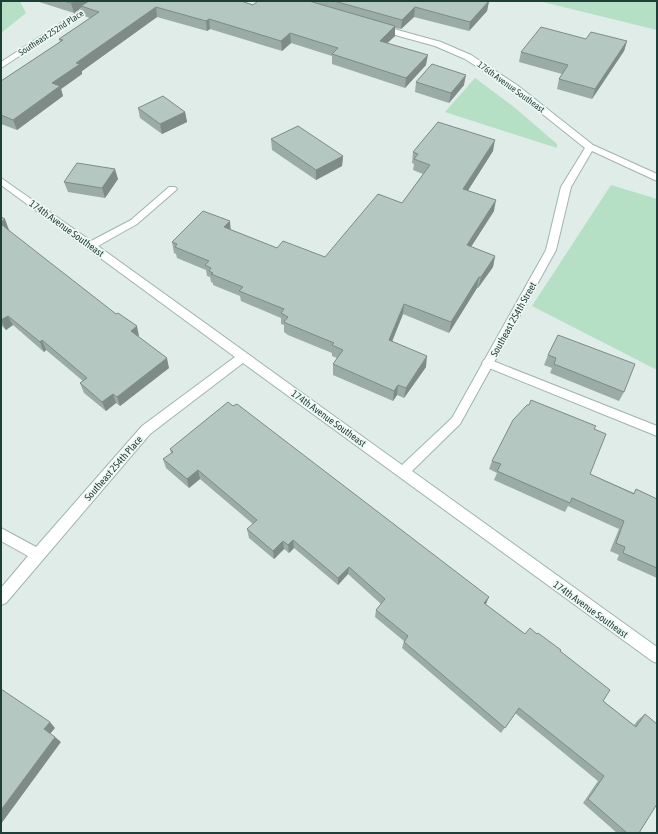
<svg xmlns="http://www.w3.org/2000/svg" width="658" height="834" font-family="'Asap Condensed',sans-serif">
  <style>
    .green { fill: #b5e0c5 }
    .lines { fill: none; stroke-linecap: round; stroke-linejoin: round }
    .service-casing { stroke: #a1b4af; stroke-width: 2 }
    .minor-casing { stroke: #a1b4af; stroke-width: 2 }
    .service { fill: #fff; fill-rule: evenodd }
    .minor { fill: #fff; fill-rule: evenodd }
    .wall { fill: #9baba6 }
    .shaded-wall { fill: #7e8b87 }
    .building { fill: #b4c7c1; stroke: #7e8b87 }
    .labels { text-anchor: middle; stroke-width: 3.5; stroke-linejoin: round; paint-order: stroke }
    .far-street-label { font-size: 9px; fill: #1e3e38; stroke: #f0f8f5 }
    .street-label { font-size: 10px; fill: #1e3e38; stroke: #f0f8f5 }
  </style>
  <rect width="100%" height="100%" fill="#dfece7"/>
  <path class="green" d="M1 1H20L26 13 1 33Z
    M539 1H657V30Z
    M475 78 514 107 557 144V148L445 112Z
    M611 185 657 199V370L532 306Z"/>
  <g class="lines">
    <g class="service-casing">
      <path id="service" d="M488 359 657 426V436L484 366 482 363 484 360Z"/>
    </g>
    <g class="minor-casing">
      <path id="minor" d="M95 1H104L1 68V62Z
        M377 26H383L441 42 471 55 517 85 593 145 657 174V181L592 151 571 187 556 250 460 424 412 471 657 647V663L652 661 243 363 150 434 6 603 1 605V588L28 556 1 541V528L36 547 142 426 235 357 1 185V178L91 241 131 220 169 187H175L177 189 175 191 137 224 98 246 402 465 452 418 546 250 561 187 585 148 511 89 465 59 435 46 377 30Z"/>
    </g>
    <use href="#service" class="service"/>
    <use href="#minor" class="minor"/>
  </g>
  <path class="wall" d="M36 1H241L253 5 258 1H489L487 11 469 31 414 17 401 29 395 28V36L387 43 426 65 405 88 332 64V56L291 43 282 51 210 29 207 31 157 17 82 71V74L61 89 63 96 17 130 1 124V81L60 42 59 39 90 18 84 16 81 8 74 13Z
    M586 39 627 41 624 51 592 99 557 89 559 79 562 74 519 62 521 52Z
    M416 82 464 85 449 103 415 92Z
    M138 108 185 112 187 122 162 134 140 118Z
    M271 139 343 156 342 166 316 180 272 150Z
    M493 151 468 190 494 211 471 247 495 256 493 267 478 288H477L449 333 403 314 392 342 426 367 404 398 397 395 393 401 333 375V364L337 358 332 356V353L288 335 284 332V325L281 324V318L241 301 240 296 213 285V283L211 282 210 277 207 276 206 270 177 258 176 254 174 253 172 242 231 230 277 248 325 257 402 203 423 174 413 170 414 164 412 163 413 152Z
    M118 179 105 198 68 192 64 182Z
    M1 217 9 230H8L139 336V337L169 368 120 406 116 403 106 411 84 393 80 383 83 381 46 350 44 352 13 325 6 330 1 325Z
    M558 335 624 392 619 401 550 373 552 368 544 365 548 355Z
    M594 429 590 474 634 493 636 489 657 499V578L617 560 619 555 610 551 619 529 568 506 565 512 494 480 497 473 489 469 492 461Z
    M170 449 486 605 525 634 560 651 603 701 634 725 638 720 645 714 639 833H617L583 803 598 781 515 713 501 733 402 648 404 641 375 617 376 610 381 604 348 574 338 585 294 548 289 553 284 549 274 559 249 538 247 529 253 524 200 479 189 488 166 468 163 459 171 453Z"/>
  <path class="shaded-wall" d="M75 1H92L81 6V8L74 13 71 3Z
    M489 1 487 11 469 31 470 22Z
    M156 7 157 17 82 71V74L61 89 63 96 17 130 13 120 52 83 76 63Z
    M415 7 414 17 401 29 402 20Z
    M209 19 210 29 207 31 206 21Z
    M395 26V36L379 51 380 41Z
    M290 33 291 43 282 51 281 41Z
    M627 41 624 51 592 99 595 89Z
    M428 55 426 65 405 88 406 78Z
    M466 75 464 85 449 103 451 93Z
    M185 112 187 122 162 134 160 124Z
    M495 140 493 151 462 200 463 189Z
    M343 156 342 166 316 180V170Z
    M115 169 118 179 105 198 102 188Z
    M496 200 494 211 465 256 467 245Z
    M5 219 9 230 4 233 1 226V222Z
    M230 221 231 233 224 227Z
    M495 256 493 267 478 288 481 277Z
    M479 277 477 288 449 333 451 322Z
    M404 304 403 314 388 351 389 340Z
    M8 316 13 325 6 330 1 320Z
    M137 326 139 336 134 340 131 331Z
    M42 340 46 350 44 352 40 342Z
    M427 356 426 367 404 398 406 388Z
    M167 358 169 368 120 406 117 397Z
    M398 385 397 395 393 401 394 391Z
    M113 394 116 403 106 411 102 402Z
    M198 470 200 479 189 488 187 479Z
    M293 540 294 548 289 553 288 545Z
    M283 541 284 549 274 559 273 551Z
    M349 567 348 574 338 585V578Z
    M489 597 486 604 481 611 484 603Z
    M50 722 55 728 50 734 44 729Z
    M55 737 61 742 1 824V810Z"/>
  <path class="building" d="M64 1H75L71 3Z
    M89 1H241L253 5 258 1H309L395 26 380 41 428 55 406 78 332 54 338 48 290 33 281 41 209 19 206 21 156 7 76 63 80 64 52 83 60 86 13 120 1 115V81L63 40 59 39 99 12 81 6Z
    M334 1H489L470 22 415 7 402 20Z
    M541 27 586 39 591 32 627 41 595 89 559 79 568 65 521 52Z
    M432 64 466 75 451 93 416 82Z
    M163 96 185 112 160 124 138 108Z
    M438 122 495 140 463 189 496 200 467 245 495 256 481 277H479L451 322 404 304 389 340 427 356 406 388 398 385 394 391 333 364 343 350 332 345 334 343 288 324 284 322 288 317 281 313 284 309 239 291 243 287 211 274 213 273 209 271 211 268 205 265 209 261 175 247 177 244 172 242 203 211 230 221 224 227 277 248 283 241 325 257 378 194 402 203 430 165 414 159 418 154 413 152Z
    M298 126 343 156 316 170 271 139Z
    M77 163 115 169 102 188 64 182Z
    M1 217 5 219 1 222Z
    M1 224 11 232 116 314 118 313 137 326 131 331 167 358 117 397 113 394 102 402 80 383 87 378 42 340 40 342 8 316 1 320Z
    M558 335 635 364 624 392 554 364 556 358 548 355Z
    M531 400 596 426 594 429 606 434 590 474 634 494 636 489 657 499V568L623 553 625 547 616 543 624 521 572 498 570 503 497 471 501 464 492 461 513 420 527 405H529Z
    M228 402 233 406 237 404 489 597 484 603 525 634 530 628 537 634 538 633 561 650 560 651 610 690 603 701 636 727 645 714 657 724V804L639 833H627L588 799 604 776 519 708 505 728 404 642 408 636 376 610 385 599 349 567 338 578 293 540 288 545 283 541 273 551 247 529 257 520 198 470 187 479 163 459 173 452 170 449Z
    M1 689 50 722 44 729 55 737 1 810Z"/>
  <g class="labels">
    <g class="far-street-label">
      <text transform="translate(51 33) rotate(-33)" y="3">Southeast 252nd Place</text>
      <text transform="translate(511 87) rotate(36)" y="3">176th Avenue Southeast</text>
    </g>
    <g class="street-label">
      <text transform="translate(67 228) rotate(36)" y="4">174th Avenue Southeast</text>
      <text transform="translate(513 319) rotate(-61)" y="4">Southeast 254th Street</text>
      <text transform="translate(329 418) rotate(36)" y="4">174th Avenue Southeast</text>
      <text transform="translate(113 468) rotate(-49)" y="4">Southeast 254th Place</text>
      <text transform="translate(591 609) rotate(36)" y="4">174th Avenue Southeast</text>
    </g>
  </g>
  <rect width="658" height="834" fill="none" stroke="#1e3e38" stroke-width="4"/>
</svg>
